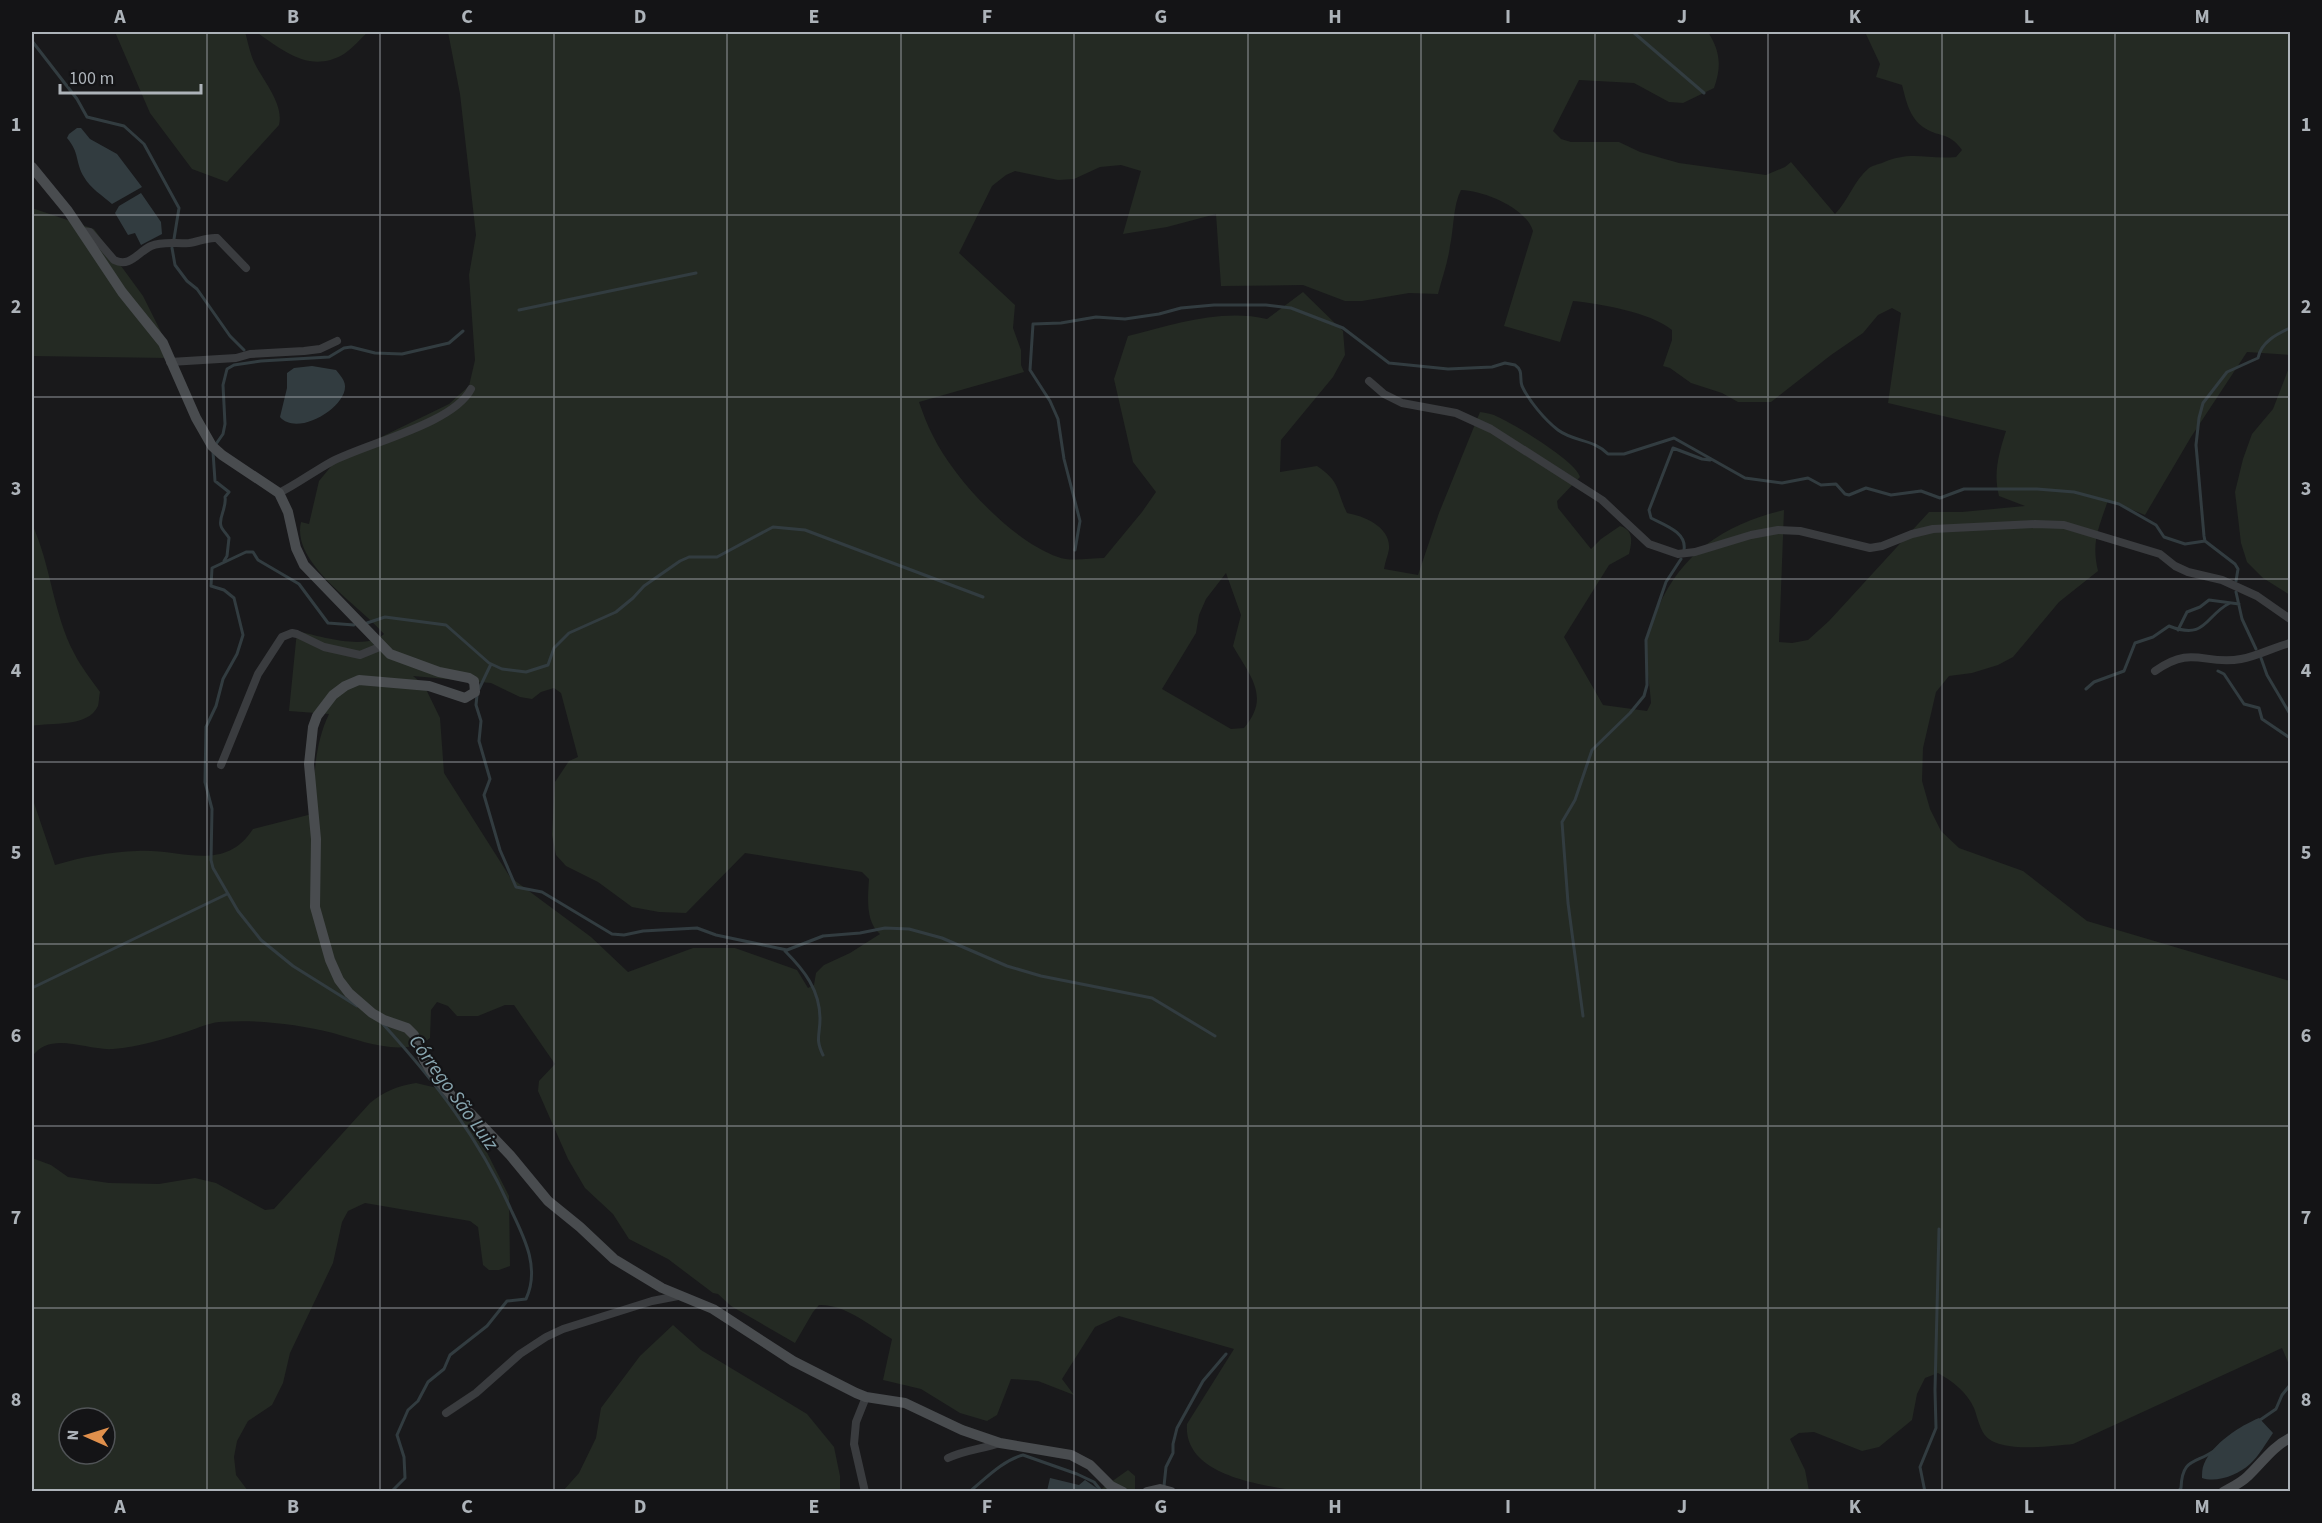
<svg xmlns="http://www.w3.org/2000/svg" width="2322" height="1523" font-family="'Source Sans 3',sans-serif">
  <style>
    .green { fill: #242a23; fill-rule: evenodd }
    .water { fill: #323c40 }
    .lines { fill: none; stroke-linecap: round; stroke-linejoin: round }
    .stream { stroke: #323c40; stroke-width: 3 }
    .street { stroke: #3a3c3f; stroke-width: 8 }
    .secondary { stroke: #494c4f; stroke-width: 10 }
    .grid { fill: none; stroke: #adb3b9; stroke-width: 1.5; stroke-opacity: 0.55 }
    .labels { text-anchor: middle; stroke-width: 4.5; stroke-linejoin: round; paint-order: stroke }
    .water-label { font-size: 20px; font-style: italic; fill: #88a6b0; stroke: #141416 }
    .neatline { fill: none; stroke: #adb3b9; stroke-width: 2 }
    .grid-label { font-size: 20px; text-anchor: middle; font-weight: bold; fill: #adb3b9 }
  </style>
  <rect width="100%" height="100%" fill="#19191b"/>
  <path class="green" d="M115 32H245C248 42 250 54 255 64 264 82 284 104 279 125L227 182 192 169 150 113Z
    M256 32H368C360 39 353 48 344 54 310 74 284 51 256 32Z
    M448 32H1708C1720 51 1722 66 1714 88L1683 103 1669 102 1634 83 1579 80 1553 131 1561 139 1571 142H1619L1640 152 1679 163 1766 175 1785 167 1791 162 1835 214C1848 201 1854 180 1869 168 1872 166 1878 164 1882 163 1912 150 1926 160 1956 157L1962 150C1949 131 1938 138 1923 127 1909 117 1906 100 1902 85L1876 77 1880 64 1865 32H2290V355L2247 352 2191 437 2145 515 2108 500C2099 528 2091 541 2098 571L2059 602 2013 657 1998 665 1972 673 1949 676 1936 692 1923 748 1922 781 1930 809 1941 831 1959 848 2023 871 2087 921 2290 981V1367L2282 1348 2073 1444C2053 1446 1997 1454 1984 1434 1979 1426 1977 1416 1974 1408 1967 1392 1952 1381 1938 1373L1925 1378 1917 1394 1912 1420 1879 1447 1862 1451 1814 1432 1799 1433 1790 1439 1805 1470 1809 1491H1299C1262 1485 1183 1476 1187 1424L1234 1349 1119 1316 1095 1327 1062 1379 1074 1395 1038 1381 1011 1379 997 1415 987 1421 960 1413 921 1389 883 1380 892 1339C871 1326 845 1304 819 1305L813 1312 795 1343 731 1306 718 1294 713 1293 668 1259 629 1239 613 1214 585 1188 568 1159 538 1091 539 1081 555 1064 514 1005H505L478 1016H457L448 1006 437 1002 431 1010 430 1038C404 1058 362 1041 333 1033 297 1024 256 1019 219 1022 209 1023 198 1028 189 1031 164 1039 139 1047 113 1049 87 1051 50 1030 32 1057V797L55 865C82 857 109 852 137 851 180 848 224 874 253 829L312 814C314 780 314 745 329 714L289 711 297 631C319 636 366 651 384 634 360 605 291 564 301 522L309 524 319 481 338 458 449 404 469 386 475 360 469 275 476 235 460 94ZM1121 165 1141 171 1123 234 1167 227 1216 214 1221 286 1303 285 1345 301H1362L1409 293 1438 294C1442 278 1448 262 1450 246 1454 228 1453 205 1461 190 1485 191 1526 208 1533 231L1504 326 1560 342 1573 301C1601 304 1650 312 1672 330V340L1663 366 1670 368 1691 383 1722 393 1738 402H1771L1831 355 1863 333 1878 315 1892 308 1901 313 1888 403 2006 431C1999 453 1993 473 1999 496L2025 506 1962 512H1929L1829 621 1808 640 1792 643 1779 642 1784 510C1726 524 1682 552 1658 608 1653 620 1647 634 1646 647 1646 666 1650 685 1651 703L1647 711 1603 705 1564 637 1609 565 1629 554C1632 542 1634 530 1620 526L1601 539 1591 549 1558 508 1557 501 1580 477C1577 462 1514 424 1498 417 1493 414 1486 413 1480 412L1439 513 1418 575 1384 569C1385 562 1388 555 1389 549 1391 527 1364 516 1347 513 1336 490 1341 482 1317 466L1280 472 1281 440 1333 377 1345 355 1343 331 1303 292 1267 319C1221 308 1172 325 1128 336L1114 379 1133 462 1156 492 1142 512 1104 558C1090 558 1070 562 1058 557 1012 541 954 479 933 436 927 425 923 413 919 402L1024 372 1021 365V350L1013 328 1015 305 959 253 992 186 1006 175 1015 171 1058 180 1074 179 1100 167ZM1226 573 1241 615 1233 646C1250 676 1271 697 1244 728L1231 729 1162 689 1196 633 1199 615 1206 599ZM413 676 491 683 520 697 532 699 541 692 554 688 561 693 578 757 569 761 555 782 552 835 556 855 566 866 598 882 632 907 659 912 686 913 745 853 862 872 869 879C868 896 865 922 880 934L850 953 824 965 816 973 814 985 808 988 797 970 735 948H693L628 972 591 937 510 877 444 773 440 718 424 685Z
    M32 208 94 229 143 296 167 344 168 358 32 356Z
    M2290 365V595L2263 578 2247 562 2241 543 2235 492 2243 459 2252 434 2273 409Z
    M32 524C51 565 53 613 74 653 81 667 91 679 100 692 99 696 99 702 98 706 88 728 51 722 32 726Z
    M416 1083 437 1088 469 1117 509 1196 510 1266 499 1270H489L483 1265 478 1227 470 1221 365 1203 348 1211 342 1222 333 1263 290 1353 283 1383 272 1405 248 1421 237 1441 234 1457 236 1475 248 1491H32V1158L51 1165 68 1177 109 1183 159 1184 195 1178 216 1183 265 1210 274 1209 370 1103C385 1091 397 1086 416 1083ZM69 1418H105V1454H69Z
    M673 1325 701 1350 807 1414 834 1447 840 1476V1491H563L579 1473 596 1438 601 1408 640 1356Z
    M1128 1470 1135 1476V1491L1097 1492Z"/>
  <path class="water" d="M77 128H81L90 139 117 154 142 187 112 204C103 196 90 188 84 177 75 163 80 153 67 138L69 134Z
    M141 193 161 222 162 234 141 245 135 233 128 235 115 213 119 206Z
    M312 366 336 370C339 374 345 380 345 386 346 408 297 437 280 417L287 388V373L294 368Z
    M2259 1418 2273 1433C2266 1443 2259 1456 2250 1464 2238 1475 2217 1483 2202 1478 2202 1474 2202 1468 2204 1464 2213 1443 2240 1426 2259 1418Z
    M1050 1478 1079 1485 1085 1480 1098 1489 1096 1492 1047 1491Z"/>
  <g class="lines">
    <path class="stream" d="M1633 32 1704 93
      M32 41 77 99 87 117 124 126 144 144 179 208 174 239
      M172 248 175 265 187 281 197 289 230 336 244 350
      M519 310 696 273
      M216 444 223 434 225 424 223 385 227 369 234 365 261 361 329 357 344 348 351 347 375 353 402 354 449 343 463 331
      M213 452 215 481 229 492 225 497C227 508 218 518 221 526 222 530 227 534 229 538L227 556 224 561
      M1075 550 1080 521 1064 459 1058 419 1050 401 1030 370 1033 324 1061 323 1096 317 1125 319 1159 314 1181 308 1214 305H1266L1291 308 1343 328 1389 363 1448 369 1492 367 1505 363 1515 365C1524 371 1519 378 1522 386 1529 401 1545 420 1558 430 1574 442 1594 439 1608 454H1624L1674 438 1745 478 1782 483 1808 478 1821 485 1836 484 1845 494 1849 495 1866 488 1891 495 1921 491 1940 498 1964 489H2037L2074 492 2119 504 2156 525 2164 537 2185 544 2205 541
      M1684 550C1687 532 1664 525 1651 518L1649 510 1673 448 1702 459 1710 460
      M2236 581 2238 569 2235 564 2205 541 2204 536 2196 445 2199 418 2203 403 2227 372 2258 358C2261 342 2277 334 2290 328
      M2236 592 2242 619 2256 649
      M367 623 385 617 446 625 489 663 502 669 526 672 548 665 554 648 569 633 616 612 633 598 644 586 680 561 689 557H717L773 527 805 530 983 597
      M354 625 328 623 299 584 258 560 253 552H246L212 568 211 586 224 590 234 598 243 635 237 654 223 679 216 706 206 727 205 782 212 809 211 860 213 868 238 911 261 940 293 966 357 1006
      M2178 630 2187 612 2200 607 2209 600 2239 604
      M2261 658 2267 675 2290 714
      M2218 671 2224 674 2244 704 2259 708 2262 719 2290 738
      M479 689 491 664
      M2086 689 2094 682 2124 671 2135 643 2153 637 2169 626C2207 641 2205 615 2230 603
      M477 695 476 705 481 721 479 741 490 779 484 795 500 850 516 887 542 892 612 934 624 935 643 931 697 928 716 935 787 950 823 936 860 933 885 928 909 929 942 938 1007 966 1041 976 1152 998 1215 1036
      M785 951C804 970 820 990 820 1019 820 1035 815 1039 823 1055
      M32 988 227 894
      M1583 1016 1568 903 1562 822 1575 800 1592 750 1630 713 1644 696 1647 685 1646 640 1666 582 1681 559
      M382 1023C435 1081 480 1139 512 1212 525 1239 540 1269 526 1299L507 1301 487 1326 450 1355 444 1369 428 1382 418 1401 408 1410 397 1435 404 1457 405 1478 391 1492
      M2260 1420 2276 1409 2282 1395 2290 1385
      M1164 1486 1166 1467 1173 1453V1444L1177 1428 1203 1381 1226 1354
      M969 1492C985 1479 1003 1460 1023 1455L1077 1474 1094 1482 1102 1492
      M1925 1492 1920 1467 1936 1428 1935 1390 1939 1229
      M2178 1492 2181 1488C2182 1458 2195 1464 2214 1451"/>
    <path class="street" d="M82 231 90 232 114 260C130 268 138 252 151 246 163 241 176 244 189 243 198 242 207 237 217 238L246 268
      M170 362 236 358 250 354 304 351 320 349 337 341
      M1369 381 1384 394 1402 403 1456 413 1491 429 1602 500 1649 544 1678 554 1695 552 1751 535 1778 530 1800 531 1870 548 1882 546 1912 534 1933 529 2035 524 2064 525 2160 554 2175 566 2188 572 2222 580 2257 596 2290 619
      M279 493C297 484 313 472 331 462 367 443 453 424 471 389
      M2155 671C2193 644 2204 666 2241 659 2258 656 2274 647 2290 643
      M221 765 258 674 282 637 292 633 297 634 324 647 360 655 382 646
      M446 1413 476 1393 520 1354 546 1337 563 1329 652 1301 678 1296
      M948 1458C965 1450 982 1449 1000 1443
      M865 1492 854 1444 856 1422 866 1397"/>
    <path class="secondary" d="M32 167 68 211 122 292 163 343 196 418 212 446 222 455 279 493 288 512 296 548 304 565 390 654 439 672 469 678 474 681 475 692 465 698 429 686 359 680 345 686 333 695 317 716 313 727 309 764 316 839 315 907 330 960 339 980 349 993 372 1013 384 1020 407 1028 414 1035 424 1060 430 1070 455 1100 471 1114 510 1155 548 1201 580 1227 614 1259 662 1288 713 1309 793 1361 856 1393 866 1397 905 1403 962 1430 1000 1443 1071 1455 1090 1465 1111 1486 1123 1492
      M1147 1492 1160 1489 1171 1492
      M2223 1492C2232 1487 2241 1483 2248 1476 2262 1463 2272 1447 2290 1438"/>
  </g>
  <path class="grid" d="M207 32V1492M380 32V1492M554 32V1492M727 32V1492M901 32V1492M1074 32V1492M1248 32V1492M1421 32V1492M1595 32V1492M1768 32V1492M1942 32V1492M2115 32V1492M32 215H2290M32 397H2290M32 579H2290M32 762H2290M32 944H2290M32 1126H2290M32 1308H2290"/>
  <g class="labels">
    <g class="water-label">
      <text transform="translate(454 1092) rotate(54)" y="7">Córrego São Luiz</text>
    </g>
  </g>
  <rect width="2322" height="1523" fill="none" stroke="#141416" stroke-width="66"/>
  <g transform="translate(87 1436) rotate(273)"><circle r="28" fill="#141416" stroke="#515457" stroke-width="1.5"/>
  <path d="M0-4.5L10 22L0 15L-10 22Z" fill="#e0904c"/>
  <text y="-9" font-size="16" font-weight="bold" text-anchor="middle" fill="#adb3b9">N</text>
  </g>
  <path d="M60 84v9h141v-9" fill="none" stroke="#adb3b9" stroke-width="3"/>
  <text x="69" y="84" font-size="18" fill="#adb3b9" stroke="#141416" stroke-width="4.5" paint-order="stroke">100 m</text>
  <rect x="33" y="33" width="2256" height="1457" class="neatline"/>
  <g class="grid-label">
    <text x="120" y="23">A</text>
    <text x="293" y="23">B</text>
    <text x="467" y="23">C</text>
    <text x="640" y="23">D</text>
    <text x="814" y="23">E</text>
    <text x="987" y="23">F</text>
    <text x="1161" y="23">G</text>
    <text x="1335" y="23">H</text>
    <text x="1508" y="23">I</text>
    <text x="1682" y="23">J</text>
    <text x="1855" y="23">K</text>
    <text x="2029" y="23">L</text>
    <text x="2202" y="23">M</text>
    <text x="16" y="131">1</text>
    <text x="2306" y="131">1</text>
    <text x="16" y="313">2</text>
    <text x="2306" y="313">2</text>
    <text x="16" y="495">3</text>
    <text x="2306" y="495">3</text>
    <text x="16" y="677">4</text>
    <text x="2306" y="677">4</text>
    <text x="16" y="859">5</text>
    <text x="2306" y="859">5</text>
    <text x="16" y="1042">6</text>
    <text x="2306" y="1042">6</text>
    <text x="16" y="1224">7</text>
    <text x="2306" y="1224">7</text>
    <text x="16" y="1406">8</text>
    <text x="2306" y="1406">8</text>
    <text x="120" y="1513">A</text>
    <text x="293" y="1513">B</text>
    <text x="467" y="1513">C</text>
    <text x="640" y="1513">D</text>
    <text x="814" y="1513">E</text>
    <text x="987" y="1513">F</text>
    <text x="1161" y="1513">G</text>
    <text x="1335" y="1513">H</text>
    <text x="1508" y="1513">I</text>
    <text x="1682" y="1513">J</text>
    <text x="1855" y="1513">K</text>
    <text x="2029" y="1513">L</text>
    <text x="2202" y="1513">M</text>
  </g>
</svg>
